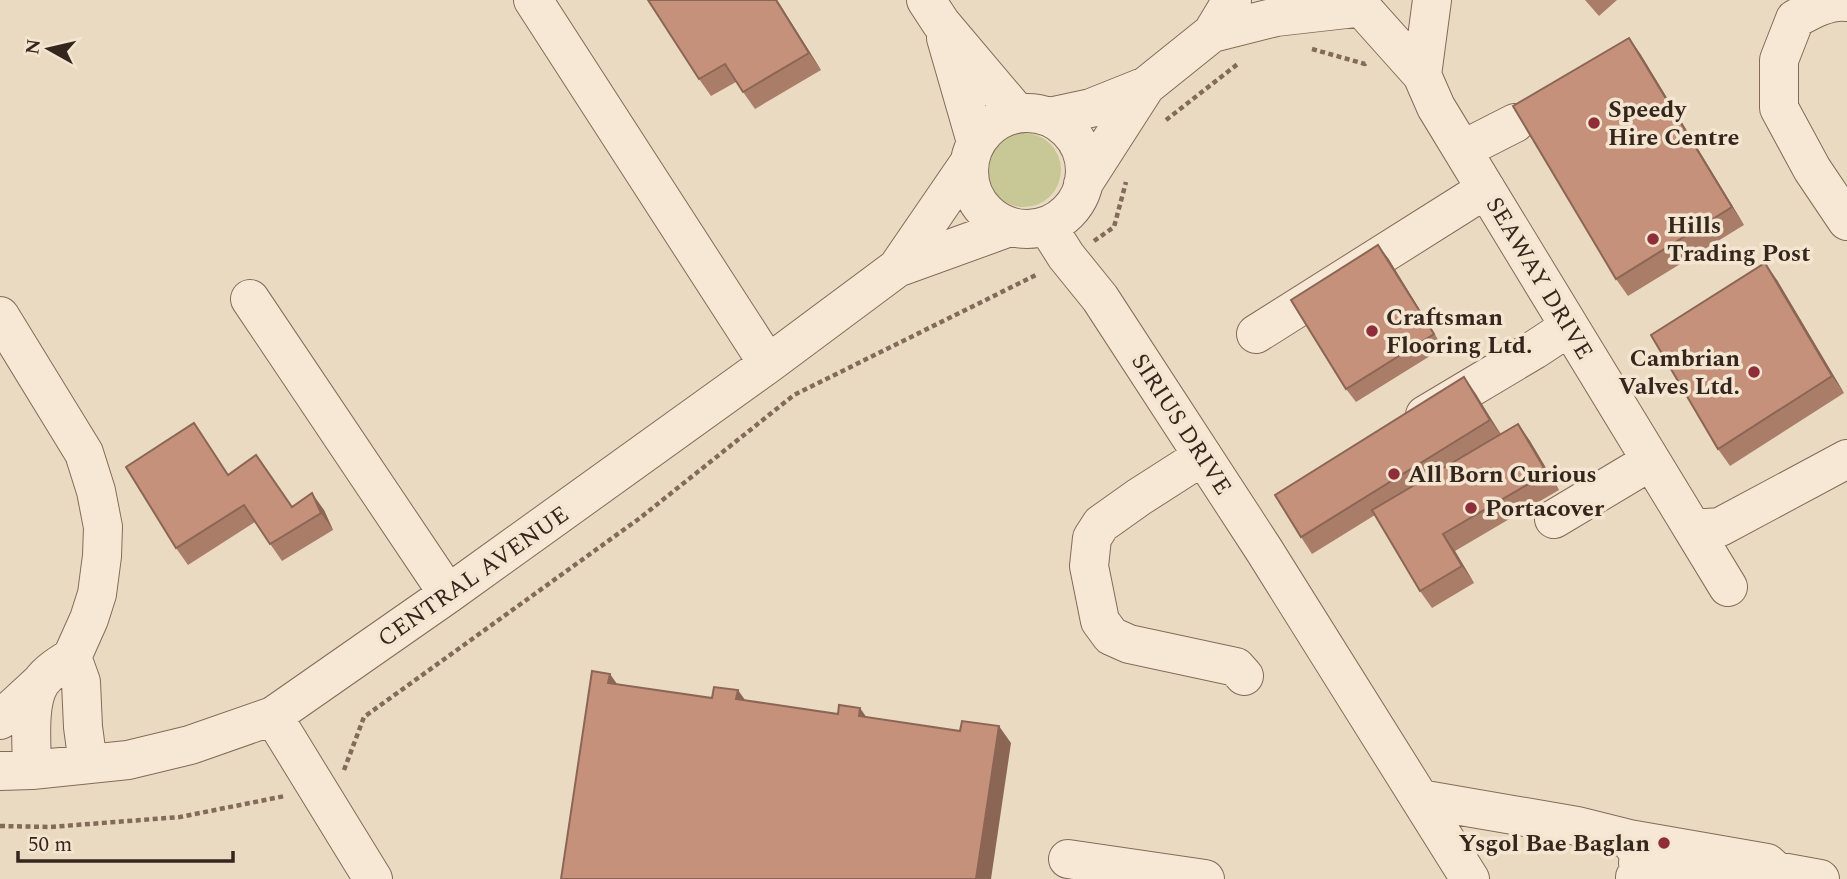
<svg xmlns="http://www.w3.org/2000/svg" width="1847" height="879" font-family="Spectral,serif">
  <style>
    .green { fill: #c7c896 }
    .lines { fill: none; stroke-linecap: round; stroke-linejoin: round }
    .minor-casing { stroke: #836b5a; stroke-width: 40 }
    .path { stroke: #836b5a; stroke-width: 4.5; stroke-dasharray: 5 3.5; stroke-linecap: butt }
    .minor { stroke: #f6e8d4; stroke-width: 38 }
    .wall { fill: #aa7d69 }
    .shaded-wall { fill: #8b6655 }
    .building { fill: #c6917a; stroke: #8b6655; stroke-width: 2 }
    .poi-dot { fill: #8e2e39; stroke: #f3e5d0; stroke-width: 2.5 }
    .labels { text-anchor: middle; stroke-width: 7; stroke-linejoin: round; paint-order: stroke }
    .poi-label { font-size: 24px; font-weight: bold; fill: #34261d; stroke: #f3e5d0; text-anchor: start }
    .street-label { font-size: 24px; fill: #34261d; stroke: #f3e5d0 }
  </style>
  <rect width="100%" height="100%" fill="#ebdac2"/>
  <path class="green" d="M987 170a37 37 0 1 1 74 0a37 37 0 1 1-74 0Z"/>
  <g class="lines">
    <g class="minor-casing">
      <path id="minor" d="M533 0 768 364
        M926 0 941 23 1017 113
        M1847 2C1829 0 1811 10 1795 19L1779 60V108L1812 169 1847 221
        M1363 9 1422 75 1432 0
        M1212 33 1276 17 1355 8
        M946 38 976 142
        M1422 75 1436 107 1728 587
        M969 171a58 58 0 1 1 116 0a58 58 0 1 1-116 0Z
        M1049 117 1091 108 1146 86 1212 33 1232 0
        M1462 150 1515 123
        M1083 184 1146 86
        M1047 226 1066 256 1100 298 1264 550 1470 879
        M897 268 969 163
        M250 299 448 594
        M0 316 84 453 96 491 103 527 102 556 97 594 89 619 72 657
        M1256 334 1486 189
        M1425 415 1534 350 1569 327
        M1203 456 1139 497 1101 524 1092 538 1089 566 1100 621 1111 636 1129 644 1236 667 1244 676
        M1554 519 1651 461
        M1693 529 1720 527 1847 459
        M273 716 373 879
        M0 720 40 683
        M32 770C32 746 27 702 41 682 49 671 61 664 72 657L81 682 83 727 88 764
        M0 771 32 770 128 760 190 745 273 716 448 594 768 364 897 268 1010 227
        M1420 799 1577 826 1629 839 1639 854 1638 863
        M1629 839 1767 863 1776 871 1754 872 1675 863 1635 877
        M1068 859 1205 879
        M1776 871 1820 879"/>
    </g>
    <path class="path" d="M1312 49 1365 64 1367 62
      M1166 120 1239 63
      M1094 241 1114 227 1126 182
      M344 770 364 717 640 518 794 395 1038 274
      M0 826 50 827 180 817 285 796"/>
    <use href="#minor" class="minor"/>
  </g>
  <path class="wall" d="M777 0 821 70 755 109 736 82 711 96 699 79Z
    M1585 0H1617L1599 16Z
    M1629 38 1641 55 1744 225 1628 296 1616 279Z
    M1388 258 1443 348 1356 402 1346 389Z
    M1777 280 1844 393 1730 466 1718 449Z
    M1464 377 1501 434 1518 424 1530 441 1559 490 1455 551 1474 583 1432 608 1420 591 1375 515 1312 554 1301 537Z
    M194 423 228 475 292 507 324 510 333 530 282 561 255 522 188 565 176 548Z"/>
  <path class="shaded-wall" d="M776 0H777L821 70 809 53Z
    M1629 38 1641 55 1744 225 1732 207Z
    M1378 245 1388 258 1443 348 1434 334Z
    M1765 263 1777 280 1844 393 1832 376Z
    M1464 377 1476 394 1502 437 1490 420Z
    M1518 424 1530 441 1559 490 1547 473Z
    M312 493 324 510 333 530 321 513Z
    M1443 534 1455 551 1474 583 1462 566Z
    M610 674 622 691 608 683Z
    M738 690 750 707 736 699Z
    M860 708 872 725 859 716Z
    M999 726 1011 743 991 879H976Z"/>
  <path class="building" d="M648 0H776L809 53 743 92 725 64 699 79Z
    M1629 38 1732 207 1616 279 1513 106Z
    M1378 245 1434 334 1346 389 1291 300Z
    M1765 263 1832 376 1718 449 1651 335Z
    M1464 377 1490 420 1301 537 1275 495Z
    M194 423 228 475 256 455 292 507 312 493 321 513 270 544 244 505 176 548 126 467Z
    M1518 424 1547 473 1443 534 1462 566 1420 591 1372 510Z
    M592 671 610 674 608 683 712 698 714 687 738 690 736 699 838 714 839 705 860 708 859 716 960 731 962 721 999 726 976 879H561Z"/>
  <g class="poi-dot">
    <circle cx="1594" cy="123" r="7"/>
    <circle cx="1653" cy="239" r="7"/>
    <circle cx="1372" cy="331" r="7"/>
    <circle cx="1754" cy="372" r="7"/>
    <circle cx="1394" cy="474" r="7"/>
    <circle cx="1471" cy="508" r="7"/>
    <circle cx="1664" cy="843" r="7"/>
  </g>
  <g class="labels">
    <g class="poi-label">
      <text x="1608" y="117">Speedy<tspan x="1608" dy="28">Hire Centre</tspan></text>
      <text x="1667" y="233">Hills<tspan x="1667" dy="28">Trading Post</tspan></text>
      <text x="1386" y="325">Craftsman<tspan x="1386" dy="28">Flooring Ltd.</tspan></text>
      <text x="1740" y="366" text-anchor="end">Cambrian<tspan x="1740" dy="28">Valves Ltd.</tspan></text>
      <text x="1408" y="482">All Born Curious</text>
      <text x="1485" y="516">Portacover</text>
      <text x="1650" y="851" text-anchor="end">Ysgol Bae Baglan</text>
    </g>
    <g class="street-label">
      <text transform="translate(1540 278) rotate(59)" y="8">SEAWAY DRIVE</text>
      <text transform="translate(1182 424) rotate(57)" y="8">SIRIUS DRIVE</text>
      <text transform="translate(473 576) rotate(-35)" y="8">CENTRAL AVENUE</text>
    </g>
  </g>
  <g transform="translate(49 49) rotate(278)" stroke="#f3e5d0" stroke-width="5" paint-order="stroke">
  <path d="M0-5L12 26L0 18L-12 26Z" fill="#34261d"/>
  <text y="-10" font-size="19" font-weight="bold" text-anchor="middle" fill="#34261d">N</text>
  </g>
  <path d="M18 851v10h215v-10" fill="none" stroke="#34261d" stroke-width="3.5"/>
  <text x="28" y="851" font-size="21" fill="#34261d" stroke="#f3e5d0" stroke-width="5" paint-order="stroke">50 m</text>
</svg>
